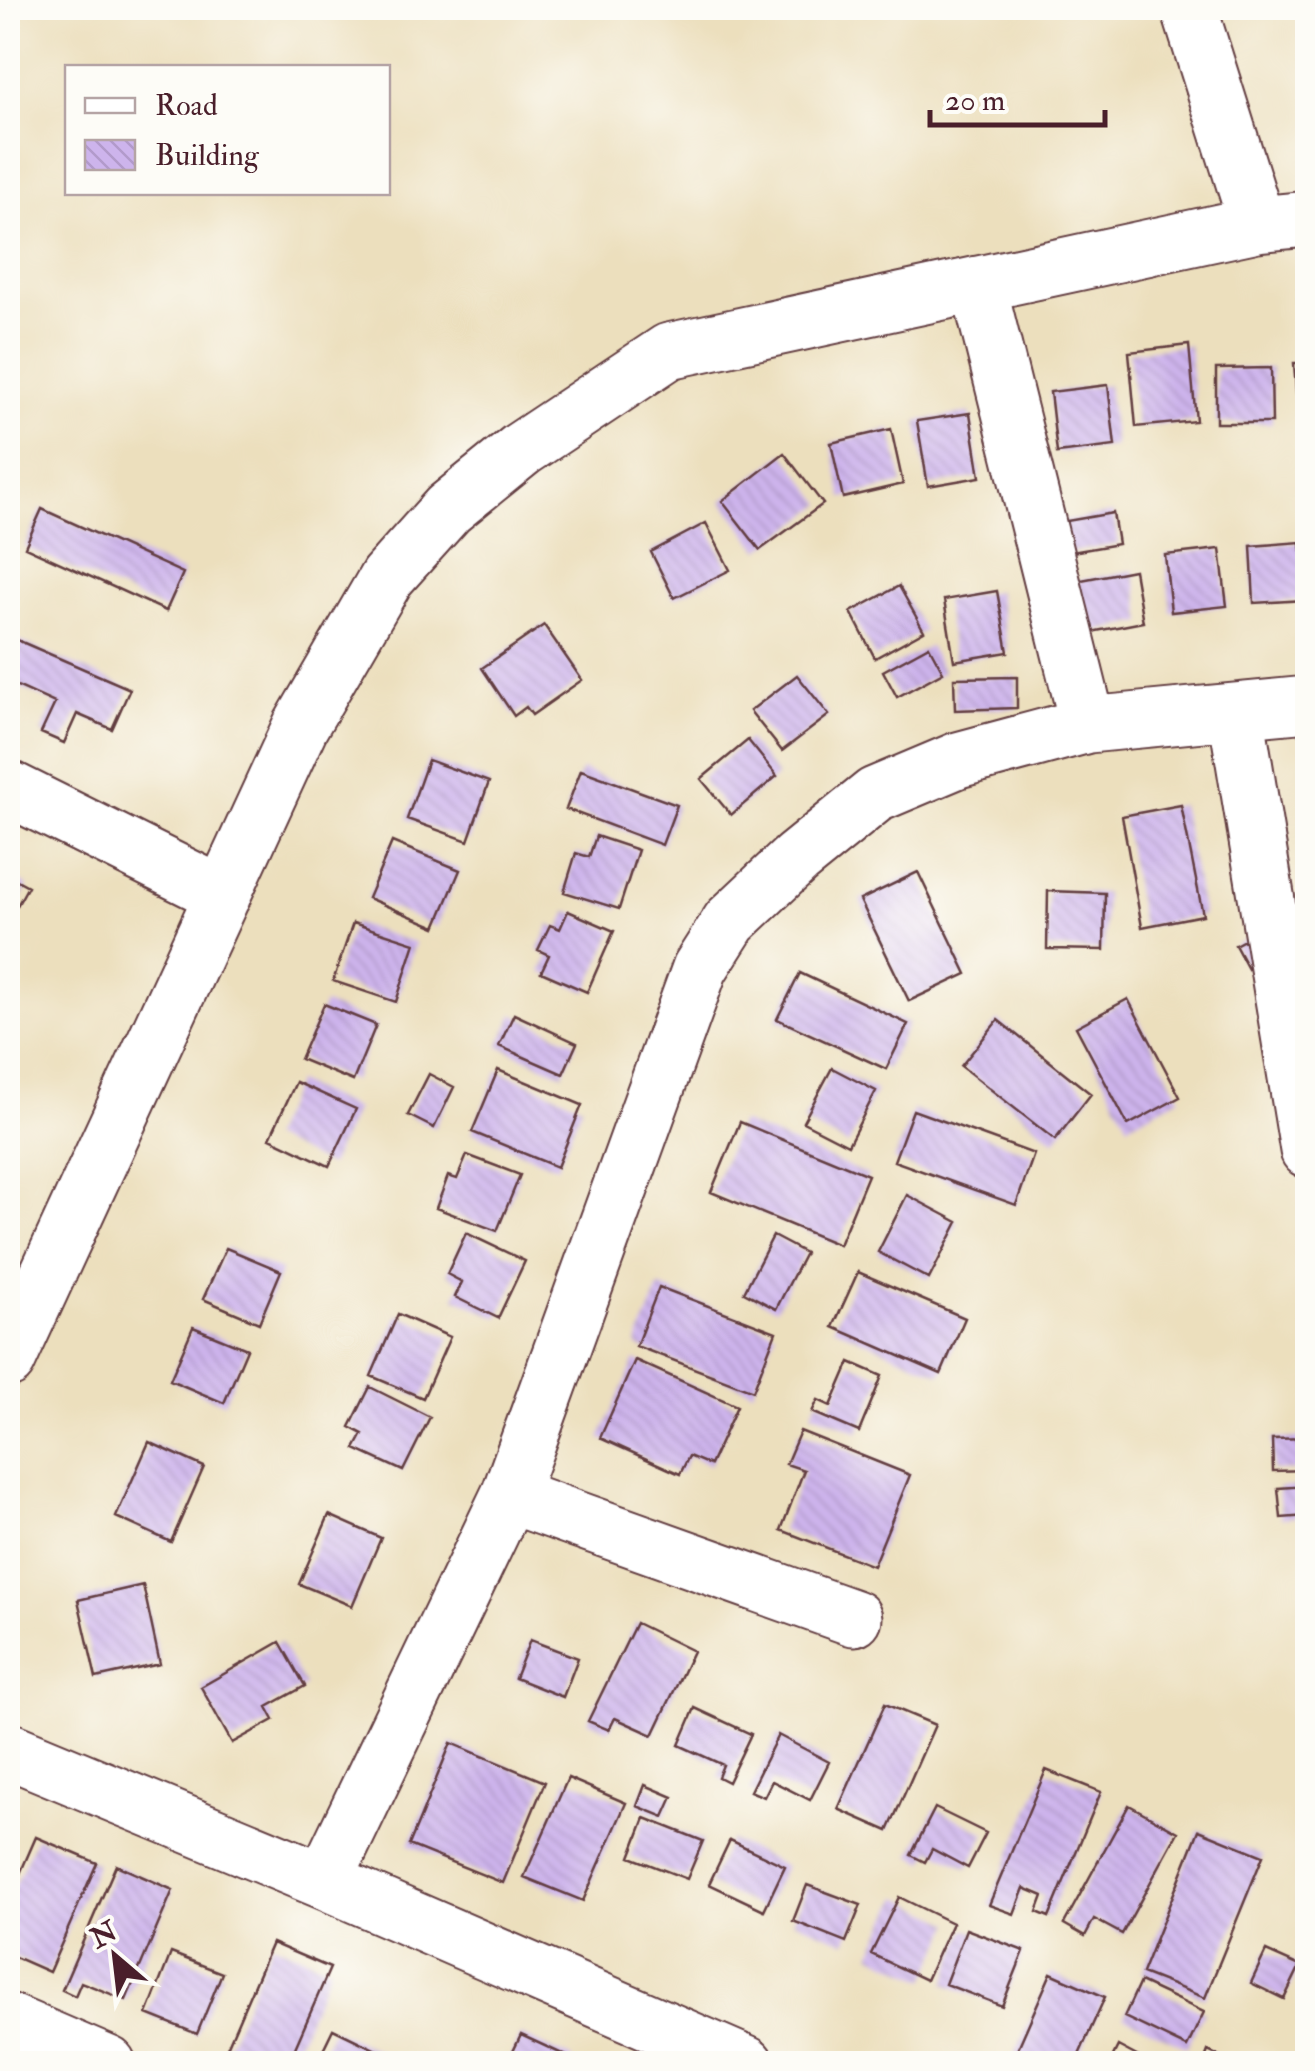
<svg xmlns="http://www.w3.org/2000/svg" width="1315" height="2071" font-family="'IM FELL Double Pica',serif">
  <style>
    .building { fill: url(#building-back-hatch) }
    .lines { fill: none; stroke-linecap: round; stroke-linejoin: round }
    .street-casing { stroke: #623c41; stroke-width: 59 }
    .street { stroke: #fff; stroke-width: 55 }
  </style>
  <defs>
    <pattern id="building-back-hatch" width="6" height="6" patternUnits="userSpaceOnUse" patternTransform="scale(2.5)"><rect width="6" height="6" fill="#cdb4ec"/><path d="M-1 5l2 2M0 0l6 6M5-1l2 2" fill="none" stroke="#b29acb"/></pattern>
  </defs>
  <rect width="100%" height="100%" fill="#fdfcf7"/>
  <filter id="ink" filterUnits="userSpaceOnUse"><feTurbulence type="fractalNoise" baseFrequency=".01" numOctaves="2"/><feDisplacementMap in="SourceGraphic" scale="20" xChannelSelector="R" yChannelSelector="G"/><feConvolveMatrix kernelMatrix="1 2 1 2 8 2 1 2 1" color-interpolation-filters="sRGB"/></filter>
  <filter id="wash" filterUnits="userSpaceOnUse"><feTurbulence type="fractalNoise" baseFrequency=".0048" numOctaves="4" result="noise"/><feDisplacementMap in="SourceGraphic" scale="40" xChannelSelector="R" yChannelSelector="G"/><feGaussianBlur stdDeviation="2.25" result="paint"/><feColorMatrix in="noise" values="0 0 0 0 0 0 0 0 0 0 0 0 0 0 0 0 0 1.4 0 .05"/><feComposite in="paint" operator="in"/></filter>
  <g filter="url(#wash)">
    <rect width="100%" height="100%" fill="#ecdfbd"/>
    <g id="blocks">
      <path class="building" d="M1189 345 1196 421 1136 427 1129 352Z
        M1294 363H1308V419L1298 420Z
        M1271 368 1272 423H1216V369Z
        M1108 385 1115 446 1057 453 1050 392Z
        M970 413 980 477 928 486 917 421Z
        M891 429 903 484 843 498 831 443Z
        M784 453 823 504 760 550 722 501Z
        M42 509 183 573 166 611 25 547Z
        M1113 513 1118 544 1066 553 1061 522Z
        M706 523 730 570 674 598 651 552Z
        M1301 542 1305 600 1254 603 1251 546Z
        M1220 549 1227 606 1171 612 1165 555Z
        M1134 570 1143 622 1086 633 1076 581Z
        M899 586 924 631 875 658 851 612Z
        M997 591 1008 652 954 661 944 600Z
        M544 625 582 680 532 715 526 707 514 716 482 668Z
        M8 636 130 689 112 729 77 714 64 743 41 733 55 703 8 682Z
        M929 646 943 672 897 697 883 671Z
        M797 675 829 715 782 751 750 711Z
        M1017 677V708L955 710 954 678Z
        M748 740 777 776 731 815 701 779Z
        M428 760 489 782 468 841 407 819Z
        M581 770 677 805 662 845 566 809Z
        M1181 805 1203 915 1142 927 1122 816Z
        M596 836 638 850 619 909 564 892 576 853 589 857Z
        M392 842 460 870 436 927 368 898Z
        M918 872 967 974 909 1001 860 900Z
        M8 875 28 886 8 922Z
        M1048 891 1105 893 1104 950 1047 949Z
        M568 911 614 931 587 992 541 972 549 955 538 950 550 925 560 929Z
        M353 923 415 943 396 1002 333 981Z
        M1250 937 1263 961 1248 969 1235 945Z
        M800 973 908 1024 886 1069 777 1019Z
        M1128 999 1180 1097 1128 1125 1076 1027Z
        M324 1004 376 1025 353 1081 300 1059Z
        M514 1014 577 1043 563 1074 499 1046Z
        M998 1020 1091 1094 1055 1140 961 1066Z
        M832 1068 876 1091 848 1145 803 1122Z
        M498 1070 582 1105 557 1167 472 1132Z
        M429 1074 454 1087 434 1128 408 1115Z
        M296 1082 356 1109 329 1166 270 1138Z
        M913 1110 1034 1154 1016 1205 894 1161Z
        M740 1122 868 1175 839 1245 711 1192Z
        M467 1155 520 1175 497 1231 436 1208 448 1176 457 1179Z
        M907 1195 958 1222 929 1279 878 1252Z
        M466 1233 525 1261 498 1318 455 1297 462 1282 447 1274Z
        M773 1236 805 1253 776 1309 744 1292Z
        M226 1248 281 1271 259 1323 203 1299Z
        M858 1272 965 1318 941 1374 833 1327Z
        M659 1287 776 1332 753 1391 636 1346Z
        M398 1314 450 1337 423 1398 371 1376Z
        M193 1327 247 1349 224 1403 170 1380Z
        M635 1360 737 1406 710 1465 689 1456 680 1474 600 1438Z
        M850 1362 882 1376 859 1432 812 1412 818 1400 831 1406Z
        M370 1387 430 1417 403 1471 355 1449 363 1434 350 1427Z
        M800 1431 910 1475 873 1566 781 1530 804 1470 786 1464Z
        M1308 1438V1470L1273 1471 1272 1439Z
        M149 1442 204 1467 171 1542 116 1517Z
        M1308 1486V1516L1281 1518 1278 1488Z
        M329 1515 381 1538 352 1606 299 1584Z
        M143 1585 160 1664 96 1678 78 1600Z
        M636 1623 693 1651 653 1735 615 1718 609 1730 588 1721Z
        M530 1640 578 1658 563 1697 515 1678Z
        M280 1642 305 1686 267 1707 274 1720 232 1743 201 1687Z
        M885 1704 935 1725 888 1831 838 1809Z
        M695 1708 751 1734 728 1782 718 1777 723 1765 679 1745Z
        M778 1735 829 1762 810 1800 772 1781 764 1797 750 1791Z
        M451 1743 545 1782 503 1883 409 1845Z
        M1046 1770 1101 1792 1049 1917 1037 1912 1043 1896 1024 1888 1014 1914 989 1905Z
        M568 1778 626 1803 583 1901 524 1877Z
        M645 1785 673 1797 664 1817 637 1806Z
        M1129 1805 1178 1832 1122 1934 1094 1919 1085 1936 1064 1924Z
        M935 1808 986 1833 968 1868 932 1849 925 1862 911 1855Z
        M645 1818 703 1841 687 1879 630 1857Z
        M1199 1830 1263 1856 1205 1998 1142 1973Z
        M36 1837 97 1863 49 1972 8 1954V1901Z
        M730 1840 785 1866 764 1910 709 1884Z
        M116 1865 173 1890 126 2000 81 1982 75 1996 62 1990Z
        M807 1885 861 1905 846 1942 793 1921Z
        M899 1897 952 1923 926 1980 871 1954Z
        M966 1929 1024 1951 1002 2006 945 1984Z
        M272 1943 330 1968 288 2064H231L222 2059Z
        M1266 1951 1300 1966 1284 1999 1251 1983Z
        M171 1953 222 1973 197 2034 147 2014Z
        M1051 1973 1105 1997 1075 2064H1011Z
        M1140 1982 1204 2012 1187 2047 1124 2017Z
        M333 2029 393 2058 390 2064H316Z
        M521 2035 573 2059 571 2064H507Z
        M1118 2046 1152 2064H1109Z
        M1208 2051 1236 2064H1203Z"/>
    </g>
  </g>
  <g filter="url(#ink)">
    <use href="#blocks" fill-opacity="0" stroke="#623c41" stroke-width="2.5"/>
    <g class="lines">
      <g class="street-casing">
        <path id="street" d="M1189 8 1257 224
          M978 284 1088 725
          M1236 713 1308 1150
          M8 788 223 895
          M8 1360 300 727 387 577 448 509 522 449 669 351 1257 224 1308 219
          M509 1495 854 1618
          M8 1750 324 1881 746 2064
          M324 1881 509 1495 700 968 730 921 796 859 875 795 958 760 1088 725 1308 704
          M8 2021 108 2064"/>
      </g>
      <use href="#street" class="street"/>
    </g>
  </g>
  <rect width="1315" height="2071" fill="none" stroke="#fdfcf7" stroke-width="40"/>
  <rect x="65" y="65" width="325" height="130" fill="#fdfcf7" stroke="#b5a4a5" stroke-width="2.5"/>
  <rect x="85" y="98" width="50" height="15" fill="#ffffff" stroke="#b5a4a5" stroke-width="2.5"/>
  <text x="155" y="115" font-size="30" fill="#4a1f2b">Road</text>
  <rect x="85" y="140" width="50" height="30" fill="url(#building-back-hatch)" stroke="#b5a4a5" stroke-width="2.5"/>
  <text x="155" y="165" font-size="30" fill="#4a1f2b">Building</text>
  <g transform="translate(115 1956) rotate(332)" stroke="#fdfcf7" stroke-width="8" paint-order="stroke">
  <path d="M0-8L18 38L0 25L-18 38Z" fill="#4a1f2b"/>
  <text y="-15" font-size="28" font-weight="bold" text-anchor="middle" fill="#4a1f2b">N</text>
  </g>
  <path d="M930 110v15h175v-15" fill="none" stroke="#4a1f2b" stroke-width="5"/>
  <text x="945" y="110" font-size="30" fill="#4a1f2b" stroke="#fdfcf7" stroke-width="8" paint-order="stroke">20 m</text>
</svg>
